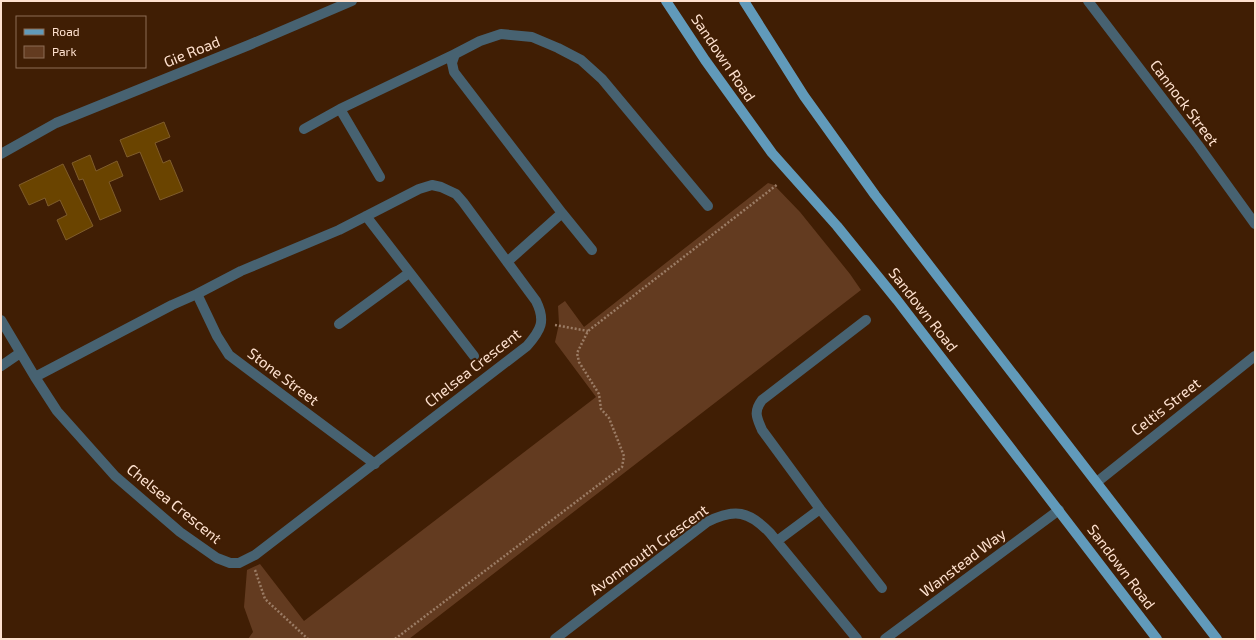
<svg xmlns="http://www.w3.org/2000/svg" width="1256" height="640" font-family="'Exo 2',sans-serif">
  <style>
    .green { fill: #633b20 }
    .building { fill: #6a4400; stroke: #805d2b }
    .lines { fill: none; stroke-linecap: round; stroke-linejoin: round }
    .path { stroke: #9b7c65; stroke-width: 2.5; stroke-dasharray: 2 2; stroke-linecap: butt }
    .minor { stroke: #476271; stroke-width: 10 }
    .major { stroke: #619aba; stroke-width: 10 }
    .labels { text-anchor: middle; stroke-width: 4; stroke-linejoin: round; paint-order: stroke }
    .street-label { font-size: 15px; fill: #fee1cf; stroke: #401e04 }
  </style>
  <rect width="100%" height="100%" fill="#401e04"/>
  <path class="green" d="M768 183 774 185 800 212 850 274 861 290 409 639H248L253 632 244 607 247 570 260 564 304 621 596 397 555 342 559 324 558 306 565 301 584 327Z"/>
  <path class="building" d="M164 122 170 137 155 143 163 163 170 160 183 191 160 200 140 152 127 157 120 140Z
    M90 155 96 171 117 161 123 176 109 182 121 211 100 220 83 179 79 180 72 163Z
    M63 164 93 226 66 240 57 220 67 215 60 200 48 206 45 198 29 205 19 185Z"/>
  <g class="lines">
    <path class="path" d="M555 325 588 331
      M255 570 265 599 308 639
      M395 639 622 467 624 456 609 418 601 409 599 394 579 362 577 353 588 331 778 184"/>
    <path class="minor" d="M1088 1 1198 145 1255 224
      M340 109 380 177
      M304 129 340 109 455 54
      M1 154 56 123 249 45 352 1
      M562 213 592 250
      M366 216 474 356
      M507 262 562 213 454 72 452 63 455 54 480 41 501 34 532 37 558 48 581 60 602 79 708 206
      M197 294 217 336 229 355 375 464
      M1 320 35 377 57 411 115 476 180 532 217 558 230 563H239L255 555 527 346C541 330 546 321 536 301L463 202 456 194 441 187 432 185 419 189 339 230 241 271 197 294 172 305 35 377
      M339 324 409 273
      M1 366 20 353
      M1097 482 1255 356
      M820 509 882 588
      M777 541 820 509 762 430C757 418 753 412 762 400L866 320
      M555 639 707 522C735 508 749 511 770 533L857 639
      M885 639 1059 510"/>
    <path class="major" d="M666 1 705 60 772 153 837 226 897 300 1157 639
      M744 1 804 96 875 195 1217 639"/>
  </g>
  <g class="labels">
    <g class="street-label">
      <text transform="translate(192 52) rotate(-22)" y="5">Gie Road</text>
      <text transform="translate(723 58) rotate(56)" y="5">Sandown Road</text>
      <text transform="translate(1184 103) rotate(53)" y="5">Cannock Street</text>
      <text transform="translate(923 310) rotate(52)" y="5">Sandown Road</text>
      <text transform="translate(473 368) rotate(-38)" y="5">Chelsea Crescent</text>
      <text transform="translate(283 377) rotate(37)" y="5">Stone Street</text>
      <text transform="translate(1166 407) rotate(-38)" y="5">Celtis Street</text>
      <text transform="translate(174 504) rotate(39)" y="5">Chelsea Crescent</text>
      <text transform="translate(649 550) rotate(-36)" y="5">Avonmouth Crescent</text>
      <text transform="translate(963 563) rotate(-37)" y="5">Wanstead Way</text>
      <text transform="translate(1121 567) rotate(53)" y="5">Sandown Road</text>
    </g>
  </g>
  <rect width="1256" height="640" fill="none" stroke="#fee1cf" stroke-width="4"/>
  <rect x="16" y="16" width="130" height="52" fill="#401e04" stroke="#8c6c55"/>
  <rect x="24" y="29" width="20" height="6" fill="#619aba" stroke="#8c6c55"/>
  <text x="52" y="36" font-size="12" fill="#fee1cf">Road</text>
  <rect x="24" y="46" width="20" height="12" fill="#633b20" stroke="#8c6c55"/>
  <text x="52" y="56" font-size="12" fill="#fee1cf">Park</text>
</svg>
